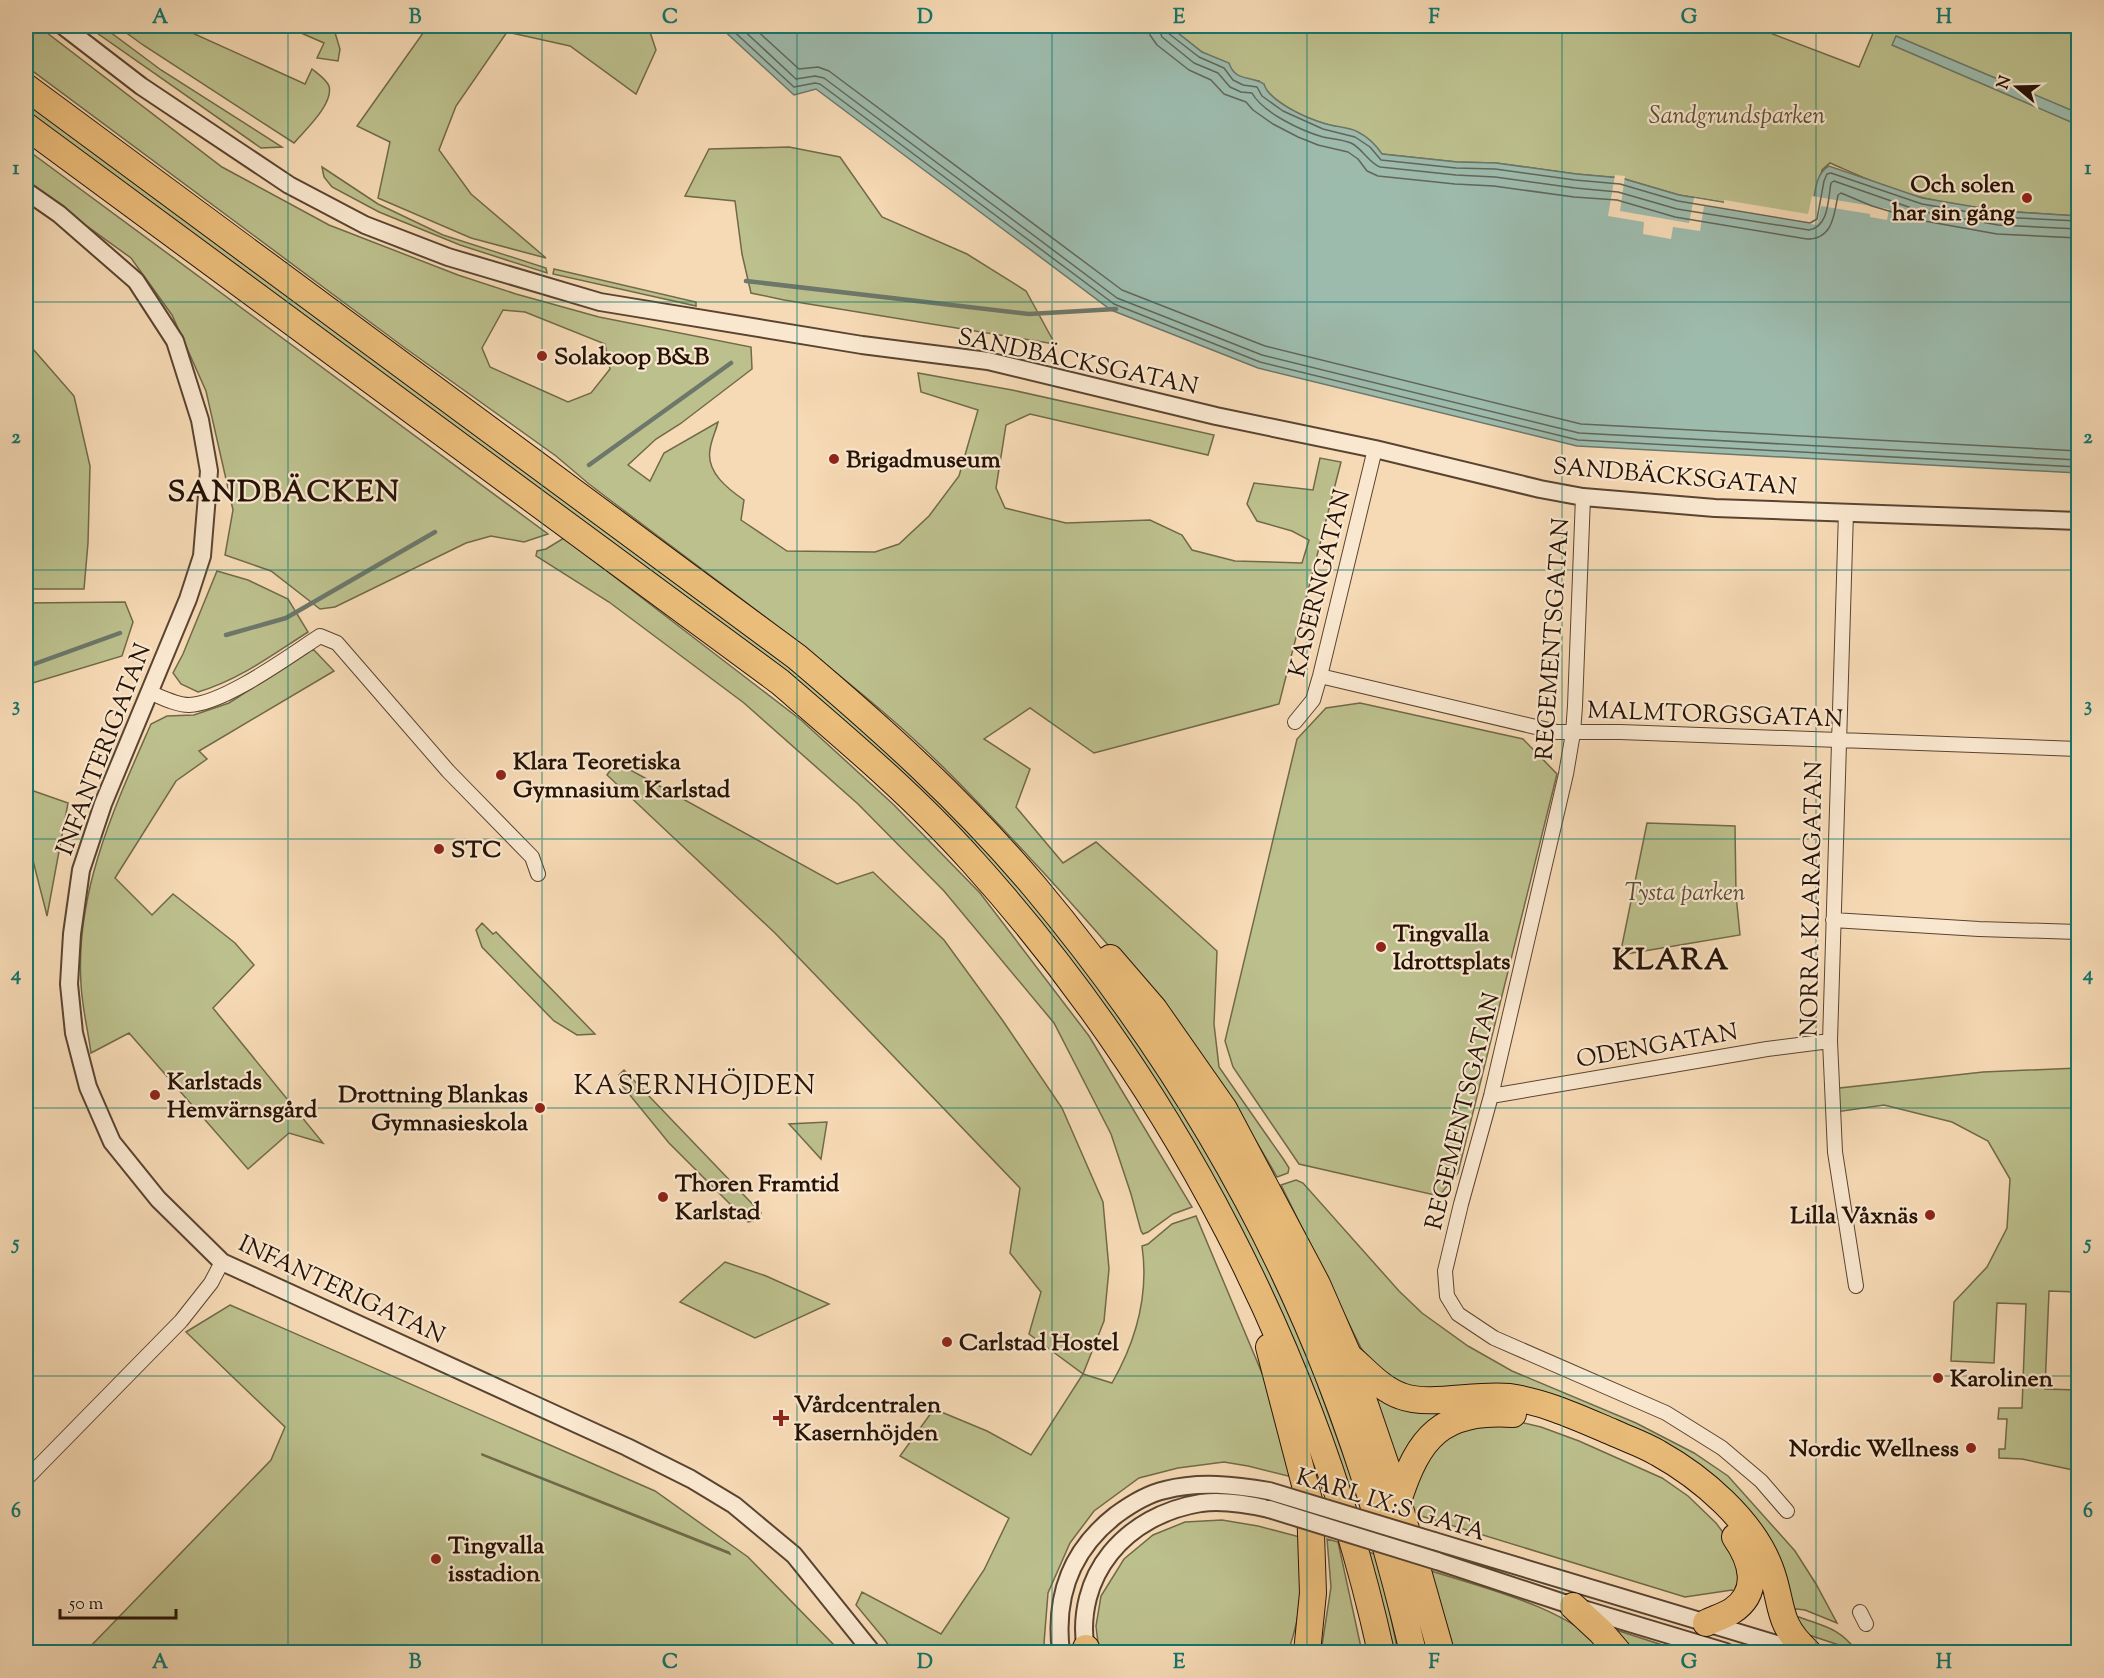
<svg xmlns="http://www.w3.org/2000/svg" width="2104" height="1678" font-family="'Sorts Mill Goudy',serif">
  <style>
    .green { fill: #bcc08d; stroke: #716949; stroke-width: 1.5; fill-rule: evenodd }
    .water { fill: #9dbbad; stroke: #6d776a; stroke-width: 1.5 }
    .pier { fill: #f6dab5 }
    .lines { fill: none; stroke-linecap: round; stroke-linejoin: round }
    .shore { stroke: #626659; stroke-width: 1.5 }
    .stream { stroke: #6d776a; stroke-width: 4.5 }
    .minor-casing { stroke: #5a4431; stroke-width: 16 }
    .tertiary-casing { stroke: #5a4431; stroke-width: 20 }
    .motorway-casing { stroke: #261205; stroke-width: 28 }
    .minor { stroke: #f9e7cf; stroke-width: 14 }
    .tertiary { stroke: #f9e7cf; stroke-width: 16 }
    .motorway { stroke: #ebbd7a; stroke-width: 26 }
    .tertiary-bridge-casing { stroke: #5a4431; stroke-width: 20; stroke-linecap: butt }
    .tertiary-bridge { stroke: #f9e7cf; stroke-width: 16 }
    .grid { fill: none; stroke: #0f766e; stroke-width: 1.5; stroke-opacity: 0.55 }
    .poi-dot { fill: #8f2418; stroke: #f9e7cf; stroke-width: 2 }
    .labels { text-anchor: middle; stroke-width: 4.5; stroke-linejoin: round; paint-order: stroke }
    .park-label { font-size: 24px; font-style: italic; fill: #5a4f35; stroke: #f9e7cf }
    .poi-label { font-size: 24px; font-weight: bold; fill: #261205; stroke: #f9e7cf; text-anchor: start }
    .street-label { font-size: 24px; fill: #261205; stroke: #f9e7cf }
    .quarter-label { font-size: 27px; letter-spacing: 1.5px; fill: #261205; stroke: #f9e7cf }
    .district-label { font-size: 30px; font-weight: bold; letter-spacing: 1.5px; fill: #261205; stroke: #f9e7cf }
    .neatline { fill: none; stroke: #0f766e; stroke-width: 2 }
    .grid-label { font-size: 20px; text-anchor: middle; font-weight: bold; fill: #0f766e }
  </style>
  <rect width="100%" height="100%" fill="#f6dab5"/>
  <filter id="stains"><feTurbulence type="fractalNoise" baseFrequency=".00333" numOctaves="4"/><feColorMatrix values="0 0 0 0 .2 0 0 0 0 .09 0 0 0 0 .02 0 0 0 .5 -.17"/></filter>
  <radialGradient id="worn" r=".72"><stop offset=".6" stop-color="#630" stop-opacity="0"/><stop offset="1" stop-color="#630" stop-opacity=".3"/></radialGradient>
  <path class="green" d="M26 26H38L222 167 329 225 458 275 516 294 599 317 751 347 752 369 680 424 656 439 628 465 650 481 664 453 718 422C716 431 711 440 710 450 706 472 728 489 744 500L741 520 787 551 875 552 899 544 929 516 959 476 978 410 921 392 918 373 1012 390 1214 435 1208 455 1030 414 1006 425 996 488 1005 508 1066 523 1150 520 1182 535 1192 550 1235 561 1302 563 1309 540 1292 531 1257 521 1247 504 1254 483 1313 490 1320 458 1341 462 1279 704 1094 753 1030 708 984 739 1030 769 1016 807 1063 863 1096 842 1217 951 1214 1024 1219 1067 1284 1160 1289 1168 1288 1173 1277 1177C1215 1066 1128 965 1043 872 991 816 940 760 882 711 788 631 687 559 589 484L556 456 405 348 26 66ZM503 310 525 312 605 344 610 369 591 393 568 402 490 367 482 348Z
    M87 26H102L161 70 282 147 261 148Z
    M117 26H177L305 84 312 69C318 74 326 79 329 86 334 104 304 131 294 143L143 45Z
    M285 26H333L340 49 338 61 317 58 324 43Z
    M428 26H648L656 50 636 94 570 46 507 32 456 106 439 150 471 194 546 258 471 238 378 198 390 142 357 126Z
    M1169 26H1767L1765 31 1859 67 1876 26H2078V216C2026 213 1975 210 1924 198 1891 191 1860 176 1830 163L1822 170 1811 217 1679 195 1621 178 1576 174 1496 163 1457 162 1382 154C1365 130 1351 131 1326 124 1301 116 1273 102 1259 81L1245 79 1236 75 1232 70 1202 52Z
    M26 101 811 678 986 845 1101 982 1160 1069 1258 1246 1303 1344 1358 1496 1347 1493 1154 1080 1090 987 977 852 902 776 26 113Z
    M789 147 840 157 882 217 967 254 1026 291 1055 344 784 300 751 293 742 254 735 201 685 196 709 149Z
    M26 149 548 534 524 542 491 536 466 543 335 607 320 609 271 571 225 555 233 510 206 391 172 315 131 258 26 182Z
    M322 167 378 204 443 235 546 268 547 273 460 245 379 212 332 187 324 177Z
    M554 269 696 302V306L553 274Z
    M26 341 74 396 90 466 88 543 84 589H26Z
    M564 538 801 720 894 805 980 893 1089 1036 1192 1207 1173 1214 1148 1232 1143 1234 1141 1231 1131 1194 1111 1134 1054 1023 944 891 858 804 744 703 609 602 536 556 537 551 546 549Z
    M217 571 248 580 288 599 308 632C272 655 239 680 198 692L181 684 173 673 183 654Z
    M125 602 133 622 122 656 26 685V603Z
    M313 649 334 671 199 751 207 759 176 781 115 878 152 915 173 894 235 943 254 965 213 1008 323 1143 289 1133 248 1169 129 1033 91 1053C88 1030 82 1007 81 984 75 891 115 806 151 724L167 716 194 715 229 703Z
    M1360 703 1523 739 1557 774 1458 1173 1439 1196 1299 1164 1233 1067 1225 1041 1297 739 1326 708Z
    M616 762 837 884 873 872 944 940 1003 1021 1062 1108 1103 1202 1109 1269 1104 1321 1083 1374 1112 1383C1136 1341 1149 1294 1142 1246L1148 1244 1172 1224 1196 1216 1264 1378 1296 1478 1248 1466 1224 1462 1178 1468 1139 1478 1094 1511 1070 1543 1048 1593 1044 1643 1046 1652H893L885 1640 856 1605 862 1592 941 1634 984 1570 1009 1518 900 1456 934 1409 987 1431 1031 1455 1083 1374 1029 1334 1041 1292 1010 1253 1020 1188 775 933 607 775Z
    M28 789 68 803 47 916C40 884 18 820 28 789Z
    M1647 823 1735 826 1736 895 1740 935 1620 955Z
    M482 923 493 934 496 932 595 1034 577 1035 554 1021 482 947 476 930Z
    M2078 1068V1342H2076L2077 1292 2049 1291 2045 1389 2078 1390V1471L2022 1459 1999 1458V1449H2005L2007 1419H1998L1999 1408H2022L2026 1304 1997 1303 1994 1363 1951 1361 1954 1302 1987 1267 2007 1228 2010 1179 1988 1141 1952 1122 1884 1105 1836 1112 1831 1089 1983 1072Z
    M624 1070 761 1213 753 1221 748 1222 669 1143 620 1083 619 1075Z
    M827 1122 821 1159 789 1124Z
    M1296 1180 1303 1183 1399 1291 1422 1313 1468 1346 1512 1371 1636 1423 1694 1453 1728 1476 1795 1551 1816 1584 1837 1623 1805 1610 1788 1608 1753 1526 1594 1418 1402 1386 1373 1365 1361 1348 1281 1185Z
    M725 1262 766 1276 829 1304 755 1338 680 1302Z
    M230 1305 655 1491 748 1557 834 1645 838 1652H85L271 1460 285 1427 186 1332ZM482 1454 729 1552 730 1554 482 1455Z
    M1371 1393 1484 1399 1396 1473Z
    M1515 1421 1541 1427 1579 1441 1662 1478 1688 1496 1716 1523 1731 1543 1743 1565 1738 1593 1732 1590 1685 1597 1408 1512 1423 1459 1459 1426Z
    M1222 1520 1258 1526 1300 1537C1303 1582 1303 1609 1288 1652H1099L1096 1626 1101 1596 1124 1559 1153 1535 1185 1522Z
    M1327 1539 1338 1542 1362 1652H1321L1331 1587Z
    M1365 1551 1378 1555 1398 1652H1388Z
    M1428 1570C1491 1590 1562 1606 1610 1652H1454Z
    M1799 1617C1826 1627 1839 1628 1857 1651L1809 1635 1790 1618Z
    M1610 1628 1684 1652H1631Z"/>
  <path class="water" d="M719 26H1169L1202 52 1229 63C1235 82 1250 75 1264 84 1269 102 1308 119 1326 124 1336 127 1349 127 1358 132 1368 137 1376 145 1382 154L1457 162 1496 163 1576 174 1621 178 1679 195 1811 217C1815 201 1813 174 1829 166L1922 198 1999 211 2078 216V473L1577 446 1258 368 1111 310 816 89 794 95Z
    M1896 36 2078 113V125L1892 45Z"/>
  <path class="pier" d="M1615 175 1625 176 1620 211 1689 223 1694 198 1724 203V200L1808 214 1812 196 1889 209 1887 220 1870 217V214L1821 206 1817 225 1704 206 1700 231 1673 227 1671 239 1643 234 1644 222 1608 216Z"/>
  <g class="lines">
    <path class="shore" d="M728 26 794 87 815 83 820 84 1114 304 1260 362 1578 440 2078 467
      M739 26 796 79 815 76 824 78 1117 298 1262 355 1579 433 2078 460
      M752 26 799 69 818 67 829 71 1122 290 1265 346 1581 424 2078 451
      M1149 26 1150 35 1157 45 1189 70 1211 80 1224 94 1246 102 1253 110 1273 124 1298 137 1318 145 1348 152 1358 159 1367 171 1378 176 1455 184 1494 186 1574 197 1617 200 1675 217 1807 239C1833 239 1834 215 1838 195L1841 193 1872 206 1919 220 1997 234 2078 238
      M1158 26 1162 37 1194 63 1218 73 1230 87 1241 92 1252 93C1263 113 1302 131 1323 137 1332 139 1343 140 1351 143 1363 149 1368 162 1380 167L1456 175 1495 177 1575 188 1618 192 1677 209 1809 230C1829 227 1828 199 1831 183L1834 181 1920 211 1998 225 2078 229
      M1166 26 1168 33 1199 57 1224 68 1233 80 1243 85 1257 87 1262 96 1283 111 1323 129 1355 137 1370 147 1381 160 1456 168 1495 169 1575 180 1620 184 1678 201 1810 223 1817 219 1824 181 1827 174 1831 173 1922 204 1998 217 2078 221"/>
    <path class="stream" d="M746 281 1029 314 1116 309
      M589 465 731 363
      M226 635 286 618 435 532
      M26 667 120 633"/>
    <g class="minor-casing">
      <path id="minor" d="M1583 497 1575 706 1573 733 1566 774 1491 1096 1461 1204 1445 1271 1447 1296 1458 1314 1494 1338 1666 1413 1722 1448 1761 1481 1787 1511
        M1846 512 1830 1041 1835 1152 1856 1286
        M1320 676 1557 732H1620L2078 749
        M149 692C161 697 176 705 189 705 224 704 289 656 320 636L337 643 448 771 532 857 538 874
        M1295 722 1313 700 1320 676 1375 449
        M1833 920 1979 929 2078 932
        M1491 1096 1767 1049 1830 1041
        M26 1479 181 1321 211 1283 222 1262
        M1860 1612 1866 1624"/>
    </g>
    <g class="tertiary-casing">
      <path id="tertiary" d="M63 26 141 86 289 185 365 225 448 257 600 302 862 345 988 361 1216 416 1375 449 1540 489 1583 497 1715 508 2078 521
        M26 191 59 214 136 281 175 341 200 420 209 471 202 556 188 599 103 804 81 870 72 934 69 984 74 1033 88 1087 112 1142 158 1199 222 1262 627 1447 691 1479 734 1505 794 1555 872 1652
        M1434 1541 1803 1652
        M1437 1561 1573 1606 1726 1652
        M1061 1652C1054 1596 1071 1550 1116 1515 1131 1504 1147 1494 1165 1490 1199 1481 1235 1485 1269 1491
        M1086 1652C1073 1575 1126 1515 1201 1503 1223 1500 1247 1504 1269 1509"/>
    </g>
    <g class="motorway-casing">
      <path id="motorway" d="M26 87 797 657C881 728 963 802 1034 886 1157 1033 1259 1198 1329 1377 1364 1466 1391 1559 1413 1652
        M26 126 780 682C846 739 914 796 972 861 1174 1085 1316 1359 1381 1652
        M1110 958 1154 1009 1224 1109 1317 1284 1348 1355 1398 1501 1441 1652
        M1269 1347 1310 1504 1313 1593 1307 1652
        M1351 1358C1366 1371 1381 1389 1401 1396 1430 1407 1476 1393 1509 1397 1545 1402 1579 1418 1612 1432 1627 1439 1643 1444 1658 1453 1701 1477 1752 1520 1770 1568 1784 1605 1775 1622 1808 1652
        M1398 1501C1419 1436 1441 1410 1513 1414
        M1573 1606 1601 1632 1618 1652
        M1706 1623C1714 1619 1724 1616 1732 1611 1761 1592 1752 1561 1735 1537
        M1086 1648 1088 1652"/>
    </g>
    <use href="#minor" class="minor"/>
    <use href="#tertiary" class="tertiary"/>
    <use href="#motorway" class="motorway"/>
    <g class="tertiary-bridge-casing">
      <path id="tertiary-bridge" d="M1269 1491 1434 1541
        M1269 1509 1437 1561"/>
    </g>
    <use href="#tertiary-bridge" class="tertiary-bridge"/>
  </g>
  <path class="grid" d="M288 26V1652M542 26V1652M797 26V1652M1052 26V1652M1307 26V1652M1562 26V1652M1816 26V1652M26 302H2078M26 570H2078M26 839H2078M26 1108H2078M26 1376H2078"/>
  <g class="poi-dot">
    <circle cx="2027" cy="198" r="6"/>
    <circle cx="542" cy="356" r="6"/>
    <circle cx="834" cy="459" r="6"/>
    <circle cx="501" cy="775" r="6"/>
    <circle cx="439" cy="849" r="6"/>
    <circle cx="1381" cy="947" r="6"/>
    <circle cx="155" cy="1095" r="6"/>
    <circle cx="540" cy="1108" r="6"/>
    <circle cx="663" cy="1197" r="6"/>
    <circle cx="1930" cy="1215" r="6"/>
    <circle cx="947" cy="1342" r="6"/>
    <circle cx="1938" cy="1378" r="6"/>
    <path d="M778 1409h6v6h6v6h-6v6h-6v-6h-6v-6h6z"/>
    <circle cx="1971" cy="1448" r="6"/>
    <circle cx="436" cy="1559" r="6"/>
  </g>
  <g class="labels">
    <g class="park-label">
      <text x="1737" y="123">Sandgrundsparken</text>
      <text x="1685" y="900">Tysta parken</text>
    </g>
    <g class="poi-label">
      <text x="2015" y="192" text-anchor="end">Och solen<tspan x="2015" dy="28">har sin gång</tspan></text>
      <text x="554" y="364">Solakoop B&amp;B</text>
      <text x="846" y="467">Brigadmuseum</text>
      <text x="513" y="769">Klara Teoretiska<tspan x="513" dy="28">Gymnasium Karlstad</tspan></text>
      <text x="451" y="857">STC</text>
      <text x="1393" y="941">Tingvalla<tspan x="1393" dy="28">Idrottsplats</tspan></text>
      <text x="167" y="1089">Karlstads<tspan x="167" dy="28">Hemvärnsgård</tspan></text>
      <text x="528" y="1102" text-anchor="end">Drottning Blankas<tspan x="528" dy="28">Gymnasieskola</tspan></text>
      <text x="675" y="1191">Thoren Framtid<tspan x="675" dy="28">Karlstad</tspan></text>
      <text x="1918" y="1223" text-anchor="end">Lilla Våxnäs</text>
      <text x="959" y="1350">Carlstad Hostel</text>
      <text x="1950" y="1386">Karolinen</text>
      <text x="794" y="1412">Vårdcentralen<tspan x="794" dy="28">Kasernhöjden</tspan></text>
      <text x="1959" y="1456" text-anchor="end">Nordic Wellness</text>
      <text x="448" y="1553">Tingvalla<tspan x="448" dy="28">isstadion</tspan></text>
    </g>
    <g class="street-label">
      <text transform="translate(1078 361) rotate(12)" y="8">SANDBÄCKSGATAN</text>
      <text transform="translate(1675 476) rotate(5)" y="8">SANDBÄCKSGATAN</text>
      <text transform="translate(1319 583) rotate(-76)" y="8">KASERNGATAN</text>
      <text transform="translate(1552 639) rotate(-86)" y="8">REGEMENTSGATAN</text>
      <text transform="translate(1715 714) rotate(2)" y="8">MALMTORGSGATAN</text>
      <text transform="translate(103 749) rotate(-69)" y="8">INFANTERIGATAN</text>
      <text transform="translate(1811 899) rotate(-89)" y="8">NORRA KLARAGATAN</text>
      <text transform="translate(1657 1045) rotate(-10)" y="8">ODENGATAN</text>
      <text transform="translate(1462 1111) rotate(-76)" y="8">REGEMENTSGATAN</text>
      <text transform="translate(342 1289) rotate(25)" y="8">INFANTERIGATAN</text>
      <text transform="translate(1391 1504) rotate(17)" y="8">KARL IX:S GATA</text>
    </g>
    <g class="quarter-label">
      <text x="695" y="1094">KASERNHÖJDEN</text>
    </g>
    <g class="district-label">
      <text x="284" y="501">SANDBÄCKEN</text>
      <text x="1671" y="969">KLARA</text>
    </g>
  </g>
  <rect width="2104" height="1678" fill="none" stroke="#f6dab5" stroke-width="66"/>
  <g transform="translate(2017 87) rotate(289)" stroke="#f9e7cf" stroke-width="4.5" paint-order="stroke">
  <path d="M0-4.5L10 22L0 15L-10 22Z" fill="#261205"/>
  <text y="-9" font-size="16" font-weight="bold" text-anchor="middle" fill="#261205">N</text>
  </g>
  <path d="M60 1609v9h116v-9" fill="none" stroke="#261205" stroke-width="3"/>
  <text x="69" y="1609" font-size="18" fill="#261205" stroke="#f9e7cf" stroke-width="4.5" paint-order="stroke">50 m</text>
  <rect x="33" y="33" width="2038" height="1612" class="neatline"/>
  <g class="grid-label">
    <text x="160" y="23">A</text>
    <text x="415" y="23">B</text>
    <text x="670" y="23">C</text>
    <text x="925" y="23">D</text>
    <text x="1179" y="23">E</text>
    <text x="1434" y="23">F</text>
    <text x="1689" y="23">G</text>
    <text x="1944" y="23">H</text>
    <text x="16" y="174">1</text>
    <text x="2088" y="174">1</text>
    <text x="16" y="443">2</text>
    <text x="2088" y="443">2</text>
    <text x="16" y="711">3</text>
    <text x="2088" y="711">3</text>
    <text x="16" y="980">4</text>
    <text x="2088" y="980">4</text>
    <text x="16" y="1249">5</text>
    <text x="2088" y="1249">5</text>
    <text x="16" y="1517">6</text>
    <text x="2088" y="1517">6</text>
    <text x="160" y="1668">A</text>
    <text x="415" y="1668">B</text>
    <text x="670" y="1668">C</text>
    <text x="925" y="1668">D</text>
    <text x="1179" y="1668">E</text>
    <text x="1434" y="1668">F</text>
    <text x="1689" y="1668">G</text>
    <text x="1944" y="1668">H</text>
  </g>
  <rect width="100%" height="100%" filter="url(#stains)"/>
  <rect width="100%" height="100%" fill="url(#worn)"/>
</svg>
